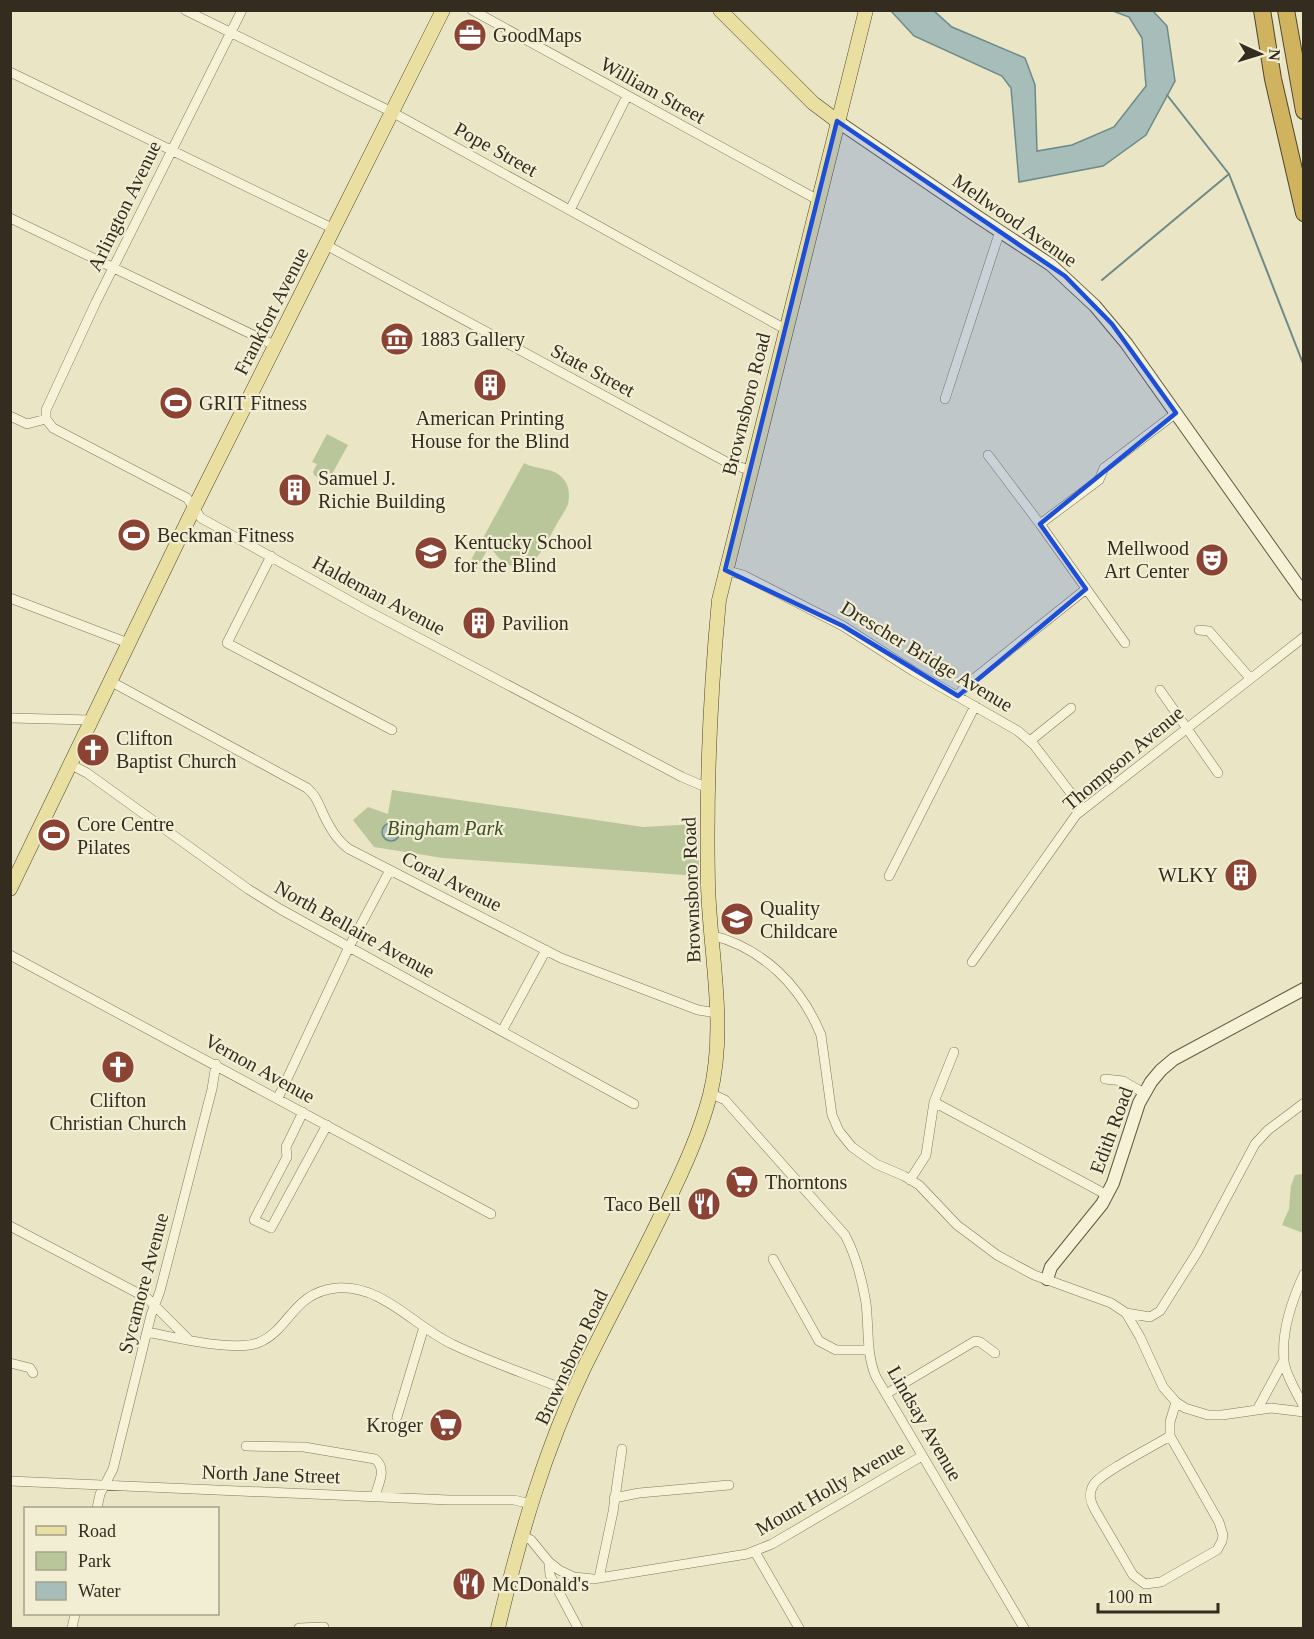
<svg xmlns="http://www.w3.org/2000/svg" width="1314" height="1639" font-family="'Times New Roman',serif">
  <style>
    .green { fill: #b9c69a }
    .water { fill: #a6bdba; stroke: #6e8a88; stroke-width: 1.5 }
    .lines { fill: none; stroke-linecap: round; stroke-linejoin: round }
    .stream { stroke: #6e8a88; stroke-width: 2 }
    .street-casing { stroke: #82785d; stroke-width: 10 }
    .secondary-casing { stroke: #645940; stroke-width: 14 }
    .primary-casing { stroke: #504531; stroke-width: 15 }
    .highway-casing { stroke: #504531; stroke-width: 18 }
    .street { stroke: #f5f2d7; stroke-width: 9 }
    .secondary { stroke: #f5f2d7; stroke-width: 12 }
    .primary { stroke: #e9dfa1; stroke-width: 14 }
    .highway { stroke: #d0b35e; stroke-width: 16 }
    .marked { fill: #1d4ed8; fill-opacity: 0.2; stroke: #1d4ed8; stroke-width: 4.5; stroke-linejoin: round }
    .labels { text-anchor: middle; stroke-width: 4.5; stroke-linejoin: round; paint-order: stroke }
    .poi-label { font-size: 20px; fill: #342d1f; stroke: #f1eed4; text-anchor: start }
    .street-label { font-size: 20px; fill: #342d1f; stroke: #f1eed4 }
    .park-label { font-size: 20px; font-style: italic; fill: #3d4e28; stroke: #f1eed4 }
  </style>
  <rect width="100%" height="100%" fill="#e9e5c5"/>
  <path class="green" d="M327 434 348 445 327 483 314 475 313 472 317 464 312 462Z
    M524 463C538 471 555 466 565 481 569 487 570 496 568 504 565 512 558 521 554 529 549 538 544 549 537 557 520 577 499 564 490 545L473 575 465 571Z
    M392 790 643 827 698 824 699 876 443 858 374 847 353 820 368 807 388 814Z
    M1303 1174 1304 1233H1303L1282 1225 1289 1209 1291 1186 1295 1175Z"/>
  <path class="water" d="M891 11H934L952 27 1025 58 1035 85 1037 151 1072 145 1114 127 1146 86 1142 38 1129 17 1113 11H1153L1167 26 1175 81 1146 135 1103 166 1019 182 1011 88 1002 76 914 36Z
    M382 832a9 9 0 1 1 18 0a9 9 0 1 1-18 0Z"/>
  <g class="lines">
    <path class="stream" d="M1167 95 1229 174 1304 366
      M1102 280 1229 174"/>
    <g class="street-casing">
      <path id="street" d="M185 10 392 112 785 329
        M472 10 818 200
        M10 72 334 229
        M570 210 627 96
        M10 218 276 346
        M326 245 730 464 750 470
        M945 399 1000 231
        M10 416 27 424 46 419
        M46 419 53 428 187 498 201 518 368 611 682 777 708 788
        M46 419V410L96 302 242 10
        M988 455 1040 524 1125 643
        M1040 524 1099 480 1104 468 1176 413
        M271 556 227 643 392 730
        M725 570 743 575 843 626 913 671 1018 731 1034 745 1083 809
        M10 598 128 643
        M1199 630 1209 631 1250 678
        M110 681 307 788C315 795 317 800 321 809 327 823 336 840 349 849L561 958 698 1010 717 1013
        M1160 690 1218 773
        M958 696 966 685 1086 589
        M10 718 91 720
        M1030 741 1071 708
        M70 764 87 773 248 889 280 909 634 1104
        M889 876 975 706
        M711 935C763 948 801 986 821 1035L832 1115 839 1131 852 1147 876 1164 904 1176 919 1185 957 1225 997 1255 1034 1275 1111 1303 1126 1313 1140 1337 1163 1387 1176 1402 1185 1408 1208 1415H1222L1271 1408 1304 1412
        M10 955 491 1214
        M972 962 1076 815 1304 637
        M502 1031 546 950
        M1105 1079 1123 1081 1144 1093
        M710 1093 725 1100 845 1235C856 1256 862 1279 866 1303 869 1328 866 1354 876 1377L1024 1628
        M278 1098 349 947 390 870
        M934 1102 1107 1195
        M303 1112 286 1147 287 1157 254 1220 271 1228 327 1125
        M910 1180 926 1155 934 1102 954 1052
        M10 1226 147 1298 188 1339
        M773 1259 819 1341 836 1350H869
        M1304 1274C1292 1300 1281 1331 1284 1360 1284 1372 1298 1395 1304 1407
        M1126 1313 1150 1317 1160 1311 1198 1251 1255 1144 1268 1130 1304 1103
        M147 1332C174 1337 237 1353 260 1342 290 1329 293 1292 337 1288 384 1285 414 1327 454 1345 492 1363 533 1376 573 1393
        M10 1363 30 1368 33 1373
        M886 1394 975 1341 980 1342 995 1353
        M1257 1410 1283 1362
        M397 1417 424 1327
        M1170 1436 1219 1522 1223 1535 1222 1541 1217 1550 1161 1582 1145 1584 1133 1575 1095 1510C1090 1501 1088 1493 1094 1484 1102 1472 1154 1446 1170 1436Z
        M1170 1436V1422L1176 1402
        M246 1446 304 1447 375 1459C387 1469 379 1482 375 1496
        M10 1481 449 1500H514L531 1504
        M614 1498 639 1493 729 1485
        M97 1508 100 1494 113 1469 151 1315 160 1291 212 1089 216 1064
        M521 1535 531 1540 549 1562 559 1570 574 1577 593 1579 747 1554 772 1544 922 1456
        M755 1552 799 1628
        M549 1562 550 1575 578 1628
        M599 1578 613 1512 622 1449
        M72 1628 75 1614
        M299 1628 324 1627"/>
    </g>
    <g class="secondary-casing">
      <path id="secondary" d="M837 121 975 215 1051 265 1095 306 1126 343 1304 594
        M1047 1279 1051 1267 1102 1204 1113 1183 1139 1103 1151 1082 1161 1070 1174 1059 1304 989"/>
    </g>
    <g class="primary-casing">
      <path id="primary" d="M720 10 813 103 837 121
        M10 889 194 508 443 10
        M498 1628C519 1539 544 1451 584 1368 611 1313 640 1260 666 1205 684 1168 700 1133 710 1095 727 1026 710 955 708 885 706 790 710 695 719 600L866 10"/>
    </g>
    <g class="highway-casing">
      <path id="highway" d="M1262 10 1273 79 1304 213
        M1286 10 1304 111"/>
    </g>
    <use href="#street" class="street"/>
    <use href="#secondary" class="secondary"/>
    <use href="#primary" class="primary"/>
    <use href="#highway" class="highway"/>
  </g>
  <path class="marked" d="M837 121 1065 276 1112 324 1176 413 1040 524 1086 589 958 696 843 626 725 570Z"/>
  <defs>
    <g id="office-disc" transform="scale(1.725)"><circle r="9.5" fill="#8b4333" stroke="#f1eed4"/><path d="M-6-3h4V-5.5h4V-3h4V5H-6ZM-1-4.5V-3h2v-1.5ZM-6 0V1H6V0Z" fill="#fff"/></g>
    <g id="museum-disc" transform="scale(1.725)"><circle r="9.5" fill="#8b4333" stroke="#f1eed4"/><path d="M0-6L6-3V-2H-6V-3ZM-5-1h2V3h-2ZM-1-1h2V3h-2ZM3-1h2V3H3ZM-6 4H6V6H-6Z" fill="#fff"/></g>
    <g id="building-disc" transform="scale(1.725)"><circle r="9.5" fill="#8b4333" stroke="#f1eed4"/><path d="M-4-6H4V6H1V3H-1V6H-4ZM-2.5-4.3h1.7v1.8h-1.7ZM.8-4.3h1.7v1.8H.8ZM-2.5-1h1.7V.8h-1.7ZM.8-1h1.7V.8H.8Z" fill="#fff"/></g>
    <g id="stadium-disc" transform="scale(1.725)"><circle r="9.5" fill="#8b4333" stroke="#f1eed4"/><path d="M0-5a6.5 5 0 1 0 0 10a6.5 5 0 1 0 0-10ZM-3.5-1.8h7v3.6h-7Z" fill="#fff"/></g>
    <g id="school-disc" transform="scale(1.725)"><circle r="9.5" fill="#8b4333" stroke="#f1eed4"/><path d="M0-5L7-2L0 1L-7-2ZM-4 1L0 2.5L4 1V4Q0 6-4 4Z" fill="#fff"/></g>
    <g id="theatre-disc" transform="scale(1.725)"><circle r="9.5" fill="#8b4333" stroke="#f1eed4"/><path d="M-5-5.5Q0-4 5-5.5V0Q5 5 0 6Q-5 5-5 0ZM-3.3-2.5H-1v1.5H-3.3ZM1-2.5H3.3v1.5H1ZM-2.8 1Q0 5.5 2.8 1Z" fill="#fff"/></g>
    <g id="church-disc" transform="scale(1.725)"><circle r="9.5" fill="#8b4333" stroke="#f1eed4"/><path d="M-1.2-6h2.4v3.5h3.3v2.4h-3.3V6h-2.4V-.1h-3.3v-2.4h3.3Z" fill="#fff"/></g>
    <g id="supermarket-disc" transform="scale(1.725)"><circle r="9.5" fill="#8b4333" stroke="#f1eed4"/><path d="M-6-5.5h2.5l.6 2H6L4.5 2H-2.5L-4.4-4H-6ZM-1.5 3.2a1.3 1.3 0 1 0 .1 0ZM3 3.2a1.3 1.3 0 1 0 .1 0Z" fill="#fff"/></g>
    <g id="restaurant-disc" transform="scale(1.725)"><circle r="9.5" fill="#8b4333" stroke="#f1eed4"/><path d="M-5-6h1v4h1v-4h1v4h1v-4h1v5L-1.5 .5V6h-2V.5L-5-1ZM5-6V6H3V1.5H1.5Q1.5-4 5-6Z" fill="#fff"/></g>
  </defs>
  <g fill-rule="evenodd">
    <use href="#office-disc" x="470" y="35"/>
    <use href="#museum-disc" x="397" y="339"/>
    <use href="#building-disc" x="490" y="385"/>
    <use href="#stadium-disc" x="176" y="403"/>
    <use href="#building-disc" x="295" y="490"/>
    <use href="#stadium-disc" x="134" y="535"/>
    <use href="#school-disc" x="431" y="553"/>
    <use href="#theatre-disc" x="1212" y="560"/>
    <use href="#building-disc" x="479" y="623"/>
    <use href="#church-disc" x="93" y="750"/>
    <use href="#stadium-disc" x="54" y="835"/>
    <use href="#building-disc" x="1241" y="875"/>
    <use href="#school-disc" x="737" y="919"/>
    <use href="#church-disc" x="118" y="1067"/>
    <use href="#supermarket-disc" x="742" y="1182"/>
    <use href="#restaurant-disc" x="704" y="1204"/>
    <use href="#supermarket-disc" x="446" y="1425"/>
    <use href="#restaurant-disc" x="469" y="1584"/>
  </g>
  <g class="labels">
    <g class="poi-label">
      <text x="493" y="42">GoodMaps</text>
      <text x="420" y="346">1883 Gallery</text>
      <text x="199" y="410">GRIT Fitness</text>
      <text x="490" y="425" text-anchor="middle">American Printing<tspan x="490" dy="23">House for the Blind</tspan></text>
      <text x="318" y="485">Samuel J.<tspan x="318" dy="23">Richie Building</tspan></text>
      <text x="157" y="542">Beckman Fitness</text>
      <text x="454" y="549">Kentucky School<tspan x="454" dy="23">for the Blind</tspan></text>
      <text x="1189" y="555" text-anchor="end">Mellwood<tspan x="1189" dy="23">Art Center</tspan></text>
      <text x="502" y="630">Pavilion</text>
      <text x="116" y="745">Clifton<tspan x="116" dy="23">Baptist Church</tspan></text>
      <text x="77" y="831">Core Centre<tspan x="77" dy="23">Pilates</tspan></text>
      <text x="1218" y="882" text-anchor="end">WLKY</text>
      <text x="760" y="915">Quality<tspan x="760" dy="23">Childcare</tspan></text>
      <text x="118" y="1107" text-anchor="middle">Clifton<tspan x="118" dy="23">Christian Church</tspan></text>
      <text x="765" y="1189">Thorntons</text>
      <text x="681" y="1211" text-anchor="end">Taco Bell</text>
      <text x="423" y="1432" text-anchor="end">Kroger</text>
      <text x="492" y="1591">McDonald's</text>
    </g>
    <g class="street-label">
      <text transform="translate(653 90) rotate(29)" y="7">William Street</text>
      <text transform="translate(496 149) rotate(29)" y="7">Pope Street</text>
      <text transform="translate(124 206) rotate(-64)" y="7">Arlington Avenue</text>
      <text transform="translate(1015 220) rotate(35)" y="7">Mellwood Avenue</text>
      <text transform="translate(271 311) rotate(-63)" y="7">Frankfort Avenue</text>
      <text transform="translate(593 370) rotate(28)" y="7">State Street</text>
      <text transform="translate(746 404) rotate(-76)" y="7">Brownsboro Road</text>
      <text transform="translate(379 595) rotate(28)" y="7">Haldeman Avenue</text>
      <text transform="translate(927 656) rotate(31)" y="7">Drescher Bridge Avenue</text>
      <text transform="translate(1123 758) rotate(-40)" y="7">Thompson Avenue</text>
      <text transform="translate(452 881) rotate(27)" y="7">Coral Avenue</text>
      <text transform="translate(691 890) rotate(-92)" y="7">Brownsboro Road</text>
      <text transform="translate(355 929) rotate(29)" y="7">North Bellaire Avenue</text>
      <text transform="translate(260 1068) rotate(29)" y="7">Vernon Avenue</text>
      <text transform="translate(1111 1130) rotate(-70)" y="7">Edith Road</text>
      <text transform="translate(143 1283) rotate(-75)" y="7">Sycamore Avenue</text>
      <text transform="translate(571 1357) rotate(-65)" y="7">Brownsboro Road</text>
      <text transform="translate(925 1423) rotate(60)" y="7">Lindsay Avenue</text>
      <text transform="translate(271 1474) rotate(2)" y="7">North Jane Street</text>
      <text transform="translate(830 1488) rotate(-30)" y="7">Mount Holly Avenue</text>
    </g>
    <g class="park-label">
      <text x="445" y="835">Bingham Park</text>
    </g>
  </g>
  <rect width="1314" height="1639" fill="none" stroke="#342d1f" stroke-width="24"/>
  <rect x="24" y="1507" width="195" height="108" fill="#f1eed4" stroke="#a5a18c" stroke-width="1.5"/>
  <rect x="36" y="1526" width="30" height="9" fill="#e9dfa1" stroke="#a5a18c" stroke-width="1.5"/>
  <text x="78" y="1537" font-size="18" fill="#342d1f">Road</text>
  <rect x="36" y="1552" width="30" height="18" fill="#b9c69a" stroke="#a5a18c" stroke-width="1.5"/>
  <text x="78" y="1567" font-size="18" fill="#342d1f">Park</text>
  <rect x="36" y="1582" width="30" height="18" fill="#a6bdba" stroke="#a5a18c" stroke-width="1.5"/>
  <text x="78" y="1597" font-size="18" fill="#342d1f">Water</text>
  <g transform="translate(1260 54) rotate(94)" stroke="#f1eed4" stroke-width="4.5" paint-order="stroke">
  <path d="M0-4.5L10 22L0 15L-10 22Z" fill="#342d1f"/>
  <text y="-9" font-size="16" font-weight="bold" text-anchor="middle" fill="#342d1f">N</text>
  </g>
  <path d="M1098 1603v9h120v-9" fill="none" stroke="#342d1f" stroke-width="3"/>
  <text x="1107" y="1603" font-size="18" fill="#342d1f" stroke="#f1eed4" stroke-width="4.5" paint-order="stroke">100 m</text>
</svg>
